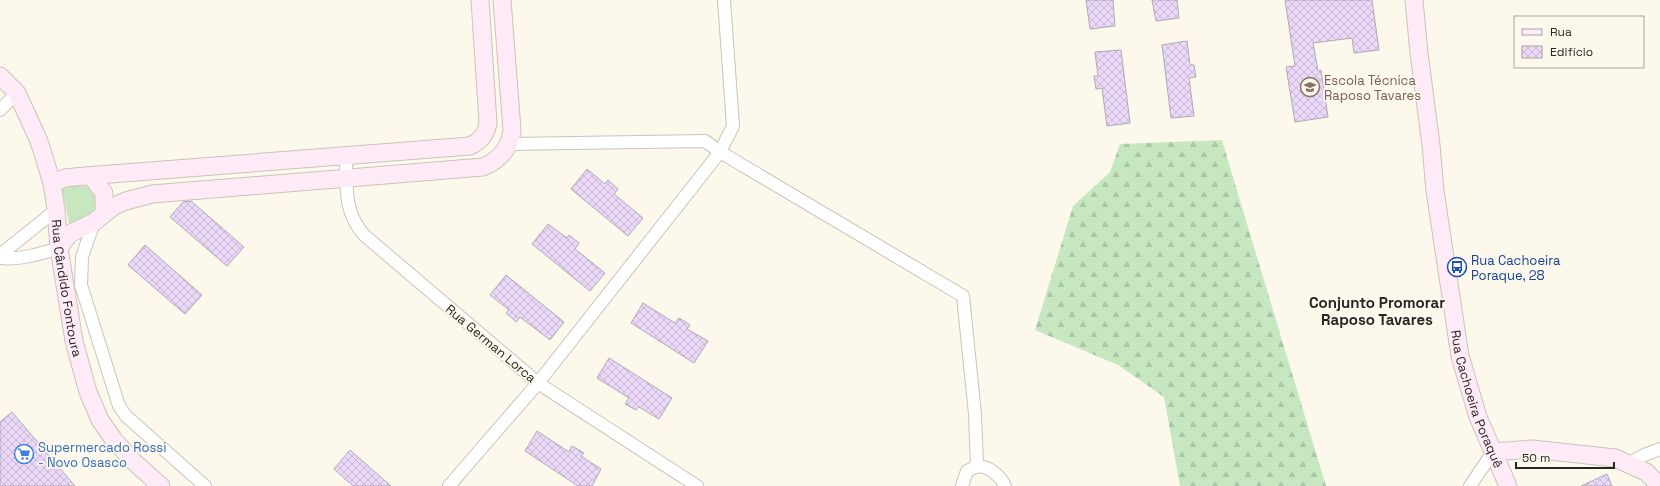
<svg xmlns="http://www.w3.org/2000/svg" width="1660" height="486" font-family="'Space Grotesk',sans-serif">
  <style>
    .forest { fill: url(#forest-firs) }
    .park { fill: #c7e7c1 }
    .building { fill: url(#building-cross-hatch); stroke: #aea9b3 }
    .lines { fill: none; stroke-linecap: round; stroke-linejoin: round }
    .street-casing { stroke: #c8c4b9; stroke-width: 14 }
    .secondary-casing { stroke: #c8c4b9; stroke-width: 19 }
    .street { stroke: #fff; stroke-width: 12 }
    .secondary { stroke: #ffebf7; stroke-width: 17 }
    .labels { text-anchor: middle; stroke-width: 3.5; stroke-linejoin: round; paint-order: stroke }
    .education-label { font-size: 13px; fill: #785e54; stroke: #fcf8ec; text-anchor: start }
    .transit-label { font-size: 13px; fill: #164399; stroke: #fcf8ec; text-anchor: start }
    .street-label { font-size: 13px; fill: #282622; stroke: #fcf8ec }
    .shop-label { font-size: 13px; fill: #366cbe; stroke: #fcf8ec; text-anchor: start }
    .quarter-label { font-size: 15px; font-weight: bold; fill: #282622; stroke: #fcf8ec }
  </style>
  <defs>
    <pattern id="forest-firs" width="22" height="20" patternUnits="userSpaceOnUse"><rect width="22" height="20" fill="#c7e7c1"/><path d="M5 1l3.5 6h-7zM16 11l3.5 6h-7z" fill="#abc6a6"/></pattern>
    <pattern id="building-cross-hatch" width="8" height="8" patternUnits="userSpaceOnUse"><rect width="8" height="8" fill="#ebd8f9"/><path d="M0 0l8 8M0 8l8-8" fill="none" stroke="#cab9d5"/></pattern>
  </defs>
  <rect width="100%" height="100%" fill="#fcf8ec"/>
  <path class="forest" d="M1222 140 1235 184 1326 486H1180L1164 397 1118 365 1035 330 1073 206 1110 172 1120 144Z"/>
  <path class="park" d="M78 184C92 185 103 201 92 213 87 219 77 221 69 224L62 188Z"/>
  <path class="building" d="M1086 0H1113L1115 26 1090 29Z
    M1152 0H1177L1179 18 1156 21Z
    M1285 0H1372L1379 50 1354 53 1352 38 1313 43 1318 71 1321 70 1328 117 1295 122 1286 67 1295 66Z
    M1187 41 1190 65H1194L1196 77 1189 78 1194 116 1171 118 1162 45Z
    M1121 50 1130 123 1107 126 1102 88 1096 89 1094 76H1098L1095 52Z
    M587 169 605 184 608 180 618 189 614 194 643 218 628 236 571 189Z
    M191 201 244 247 227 266 170 217 183 202Z
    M548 224 567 238 569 235 579 243 575 249 605 273 590 291 532 244Z
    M145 245 202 295 185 314 128 265Z
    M506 275 564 322 550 340 520 317 516 322 506 313 509 310 490 295Z
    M643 303 675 323 679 318 690 325 687 329 708 341 694 363 631 323Z
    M609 358 672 398 659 419 639 407 636 410 625 404 629 398 597 378Z
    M12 412 75 486H0V422Z
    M537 431 569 452 572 446 584 453 581 456 601 469 592 486H578L525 451Z
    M350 450 391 486H353L334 469Z
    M1607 474 1612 486H1581Z"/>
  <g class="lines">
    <g class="street-casing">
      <path id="street" d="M0 110 17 93
        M509 144 705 141 720 152 963 296 975 414 977 466
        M346 156C347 186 343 211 364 235L538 383 697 486
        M94 222 82 257 81 285 119 406 126 416 205 486
        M0 255 56 210
        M0 258C20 260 40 254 59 248
        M1630 463 1644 455 1660 449
        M449 486 538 383 720 152 733 126 724 0
        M962 486 967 471C970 470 974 467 976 467 988 464 1001 477 1005 486
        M1470 486 1493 452"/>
    </g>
    <g class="secondary-casing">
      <g id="secondary">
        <path id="s1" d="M1414 0 1419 53 1431 145 1435 191 1460 356 1478 417 1508 486"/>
        <path id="s2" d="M0 76 17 93 39 141 52 183 56 210 59 248 74 341 88 392 100 420 114 440 133 461 161 486"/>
        <path d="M91 176 104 193V212"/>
        <path d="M52 183 65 178 85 176 470 146C481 141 486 134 488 123L480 0"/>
        <path d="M59 248 69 234 94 222 114 206 126 201 152 194 483 167C500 160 510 148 512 130L502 0"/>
        <path d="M1493 452 1532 449 1615 458 1646 472 1660 486"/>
      </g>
    </g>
    <use href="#street" class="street"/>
    <use href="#secondary" class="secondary"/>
  </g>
  <defs>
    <g id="school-ring" transform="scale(1)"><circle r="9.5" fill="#fcf8ec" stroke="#8d6e63" stroke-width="1.5"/><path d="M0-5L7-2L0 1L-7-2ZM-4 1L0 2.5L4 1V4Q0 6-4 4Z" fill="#8d6e63"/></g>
    <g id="bus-ring" transform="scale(1)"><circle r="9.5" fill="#fcf8ec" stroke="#1a4fb4" stroke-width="1.5"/><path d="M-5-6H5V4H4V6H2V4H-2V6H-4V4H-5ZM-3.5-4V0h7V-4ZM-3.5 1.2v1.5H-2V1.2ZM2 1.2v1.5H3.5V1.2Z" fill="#1a4fb4"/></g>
    <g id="supermarket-ring" transform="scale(1)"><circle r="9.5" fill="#fcf8ec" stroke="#3f7fe0" stroke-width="1.5"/><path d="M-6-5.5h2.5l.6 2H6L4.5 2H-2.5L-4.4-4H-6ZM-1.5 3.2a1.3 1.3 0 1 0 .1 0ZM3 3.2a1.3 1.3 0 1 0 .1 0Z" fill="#3f7fe0"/></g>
  </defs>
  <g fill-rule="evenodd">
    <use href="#school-ring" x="1310" y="87"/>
    <use href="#bus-ring" x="1457" y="267"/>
    <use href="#supermarket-ring" x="24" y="454"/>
  </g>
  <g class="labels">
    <g class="education-label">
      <text x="1324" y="85">Escola Técnica<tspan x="1324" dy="15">Raposo Tavares</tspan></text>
    </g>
    <g class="transit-label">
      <text x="1471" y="265">Rua Cachoeira<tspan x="1471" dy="15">Poraque, 28</tspan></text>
    </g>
    <g class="street-label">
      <text dy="5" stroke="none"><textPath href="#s2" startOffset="227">Rua Cândido Fontoura</textPath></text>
      <text transform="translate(491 343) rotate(40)" y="5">Rua German Lorca</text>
      <text dy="5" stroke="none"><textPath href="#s1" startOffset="405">Rua Cachoeira Poraquê</textPath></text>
    </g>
    <g class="shop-label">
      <text x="38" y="452">Supermercado Rossi<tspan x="38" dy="15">- Novo Osasco</tspan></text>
    </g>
    <g class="quarter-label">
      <text x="1377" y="308">Conjunto Promorar<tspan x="1377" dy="17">Raposo Tavares</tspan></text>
    </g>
  </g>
  <rect x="1514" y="16" width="130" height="52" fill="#fcf8ec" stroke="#a7a49b"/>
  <rect x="1522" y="29" width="20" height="6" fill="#ffebf7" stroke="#a7a49b"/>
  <text x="1550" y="36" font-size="12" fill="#282622">Rua</text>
  <rect x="1522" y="46" width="20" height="12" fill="url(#building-cross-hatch)" stroke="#a7a49b"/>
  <text x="1550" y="56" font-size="12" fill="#282622">Edifício</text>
  <path d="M1516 462v6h98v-6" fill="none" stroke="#282622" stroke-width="2"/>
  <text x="1522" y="462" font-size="12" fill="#282622" stroke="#fcf8ec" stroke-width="3" paint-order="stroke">50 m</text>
</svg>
